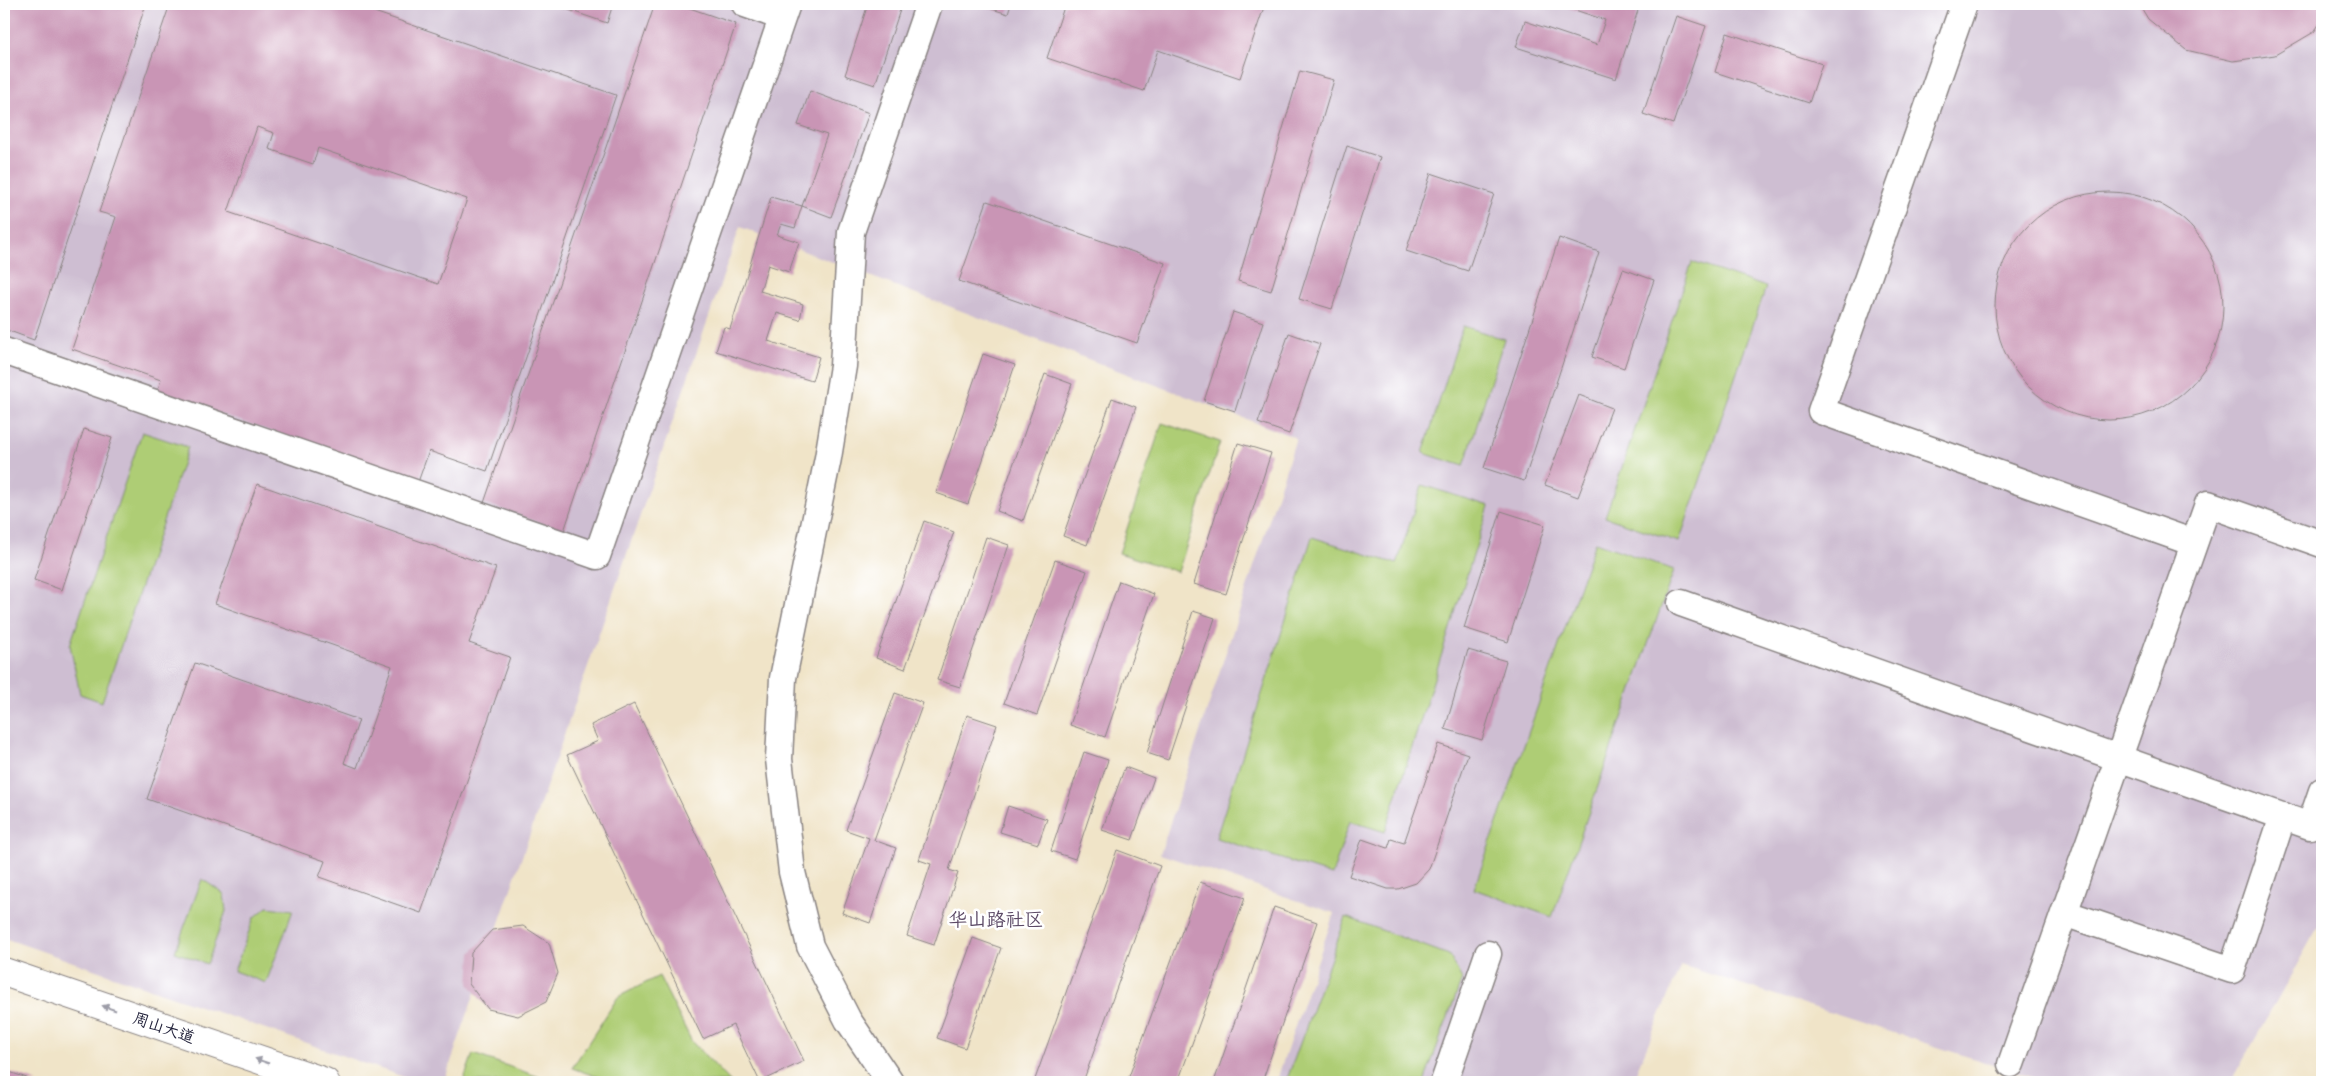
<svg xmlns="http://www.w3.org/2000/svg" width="2326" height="1086" font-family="Delius,'LXGW WenKai TC',sans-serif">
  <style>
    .industrial { fill: #cebed2 }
    .green { fill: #aecd75; stroke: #687858 }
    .building { fill: #c995b5; fill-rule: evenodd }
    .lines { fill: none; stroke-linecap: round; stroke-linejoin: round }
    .minor-casing { stroke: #898382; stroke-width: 29 }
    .major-casing { stroke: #898382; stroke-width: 30 }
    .minor { stroke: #fff; stroke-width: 26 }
    .major { stroke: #fff; stroke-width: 28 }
    .oneway { fill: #9c9ca7 }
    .labels { text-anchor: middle; stroke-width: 5; stroke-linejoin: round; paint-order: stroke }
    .street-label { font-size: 16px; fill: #22223b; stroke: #fff }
    .quarter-label { font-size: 19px; fill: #5c4a66; stroke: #fff }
  </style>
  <rect width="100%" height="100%" fill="#fff"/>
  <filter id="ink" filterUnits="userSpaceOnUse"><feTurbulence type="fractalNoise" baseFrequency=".02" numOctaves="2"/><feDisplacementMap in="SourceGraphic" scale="10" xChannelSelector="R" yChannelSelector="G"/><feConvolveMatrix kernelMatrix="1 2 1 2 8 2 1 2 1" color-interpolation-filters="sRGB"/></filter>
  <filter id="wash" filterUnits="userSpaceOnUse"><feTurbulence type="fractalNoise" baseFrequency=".0096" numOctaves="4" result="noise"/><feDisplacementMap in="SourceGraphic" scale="20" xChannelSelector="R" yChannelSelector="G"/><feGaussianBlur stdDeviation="1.12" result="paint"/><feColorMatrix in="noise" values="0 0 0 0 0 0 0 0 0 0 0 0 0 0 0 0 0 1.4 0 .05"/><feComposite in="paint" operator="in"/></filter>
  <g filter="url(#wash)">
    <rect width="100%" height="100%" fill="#f0e4c8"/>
    <path class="industrial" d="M4 4H2322V920L2231 1082H2047L1681 965 1632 1082H1276L1334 913 1160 854 1296 438 740 227 444 1082H418L4 938Z"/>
    <path class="green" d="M1692 262 1766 287 1679 542 1605 517Z
      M1463 326 1504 339 1464 466 1423 453Z
      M1162 423 1220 442 1178 572 1119 553Z
      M142 432 188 447 102 702 80 694 70 645Z
      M1422 485 1489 506 1385 832 1350 821 1332 875 1216 838 1312 537 1397 564Z
      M1595 542 1674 570 1552 917 1474 889Z
      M202 879 224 894 226 911 207 964 175 952Z
      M267 907 293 910 266 983 234 971 254 918Z
      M1346 917 1449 955 1462 979 1424 1082H1286Z
      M659 976 692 1042 731 1082H612L572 1068 618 997Z
      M473 1054 554 1082H463Z"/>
    <g id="blocks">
      <path class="building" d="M4 4H146L34 340 4 329Z
        M170 4H351L616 95 487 471 429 451 418 482 157 392 161 380 72 349 116 217 99 212ZM257 127 274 133 269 149 313 164 318 148 467 199 438 284 228 212Z
        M551 4H613L607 23Z
        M655 4H678L736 24 564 531 484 503Z
        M868 4H902L875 85 845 75Z
        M976 4H1011L1008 14Z
        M1065 4H1265L1240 78 1158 50 1144 91 1047 58Z
        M1557 4H1640L1616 79 1516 47 1525 21 1597 45 1605 20Z
        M2139 4H2322V20L2314 32 2275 55 2233 61 2186 50 2148 19Z
        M1676 16 1706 26 1673 124 1643 114Z
        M1727 33 1822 64 1809 103 1715 72Z
        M1300 71 1334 80 1271 291 1238 281Z
        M810 91 869 113 831 217 802 206 827 135 798 125Z
        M1347 146 1380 157 1332 309 1299 299Z
        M1431 173 1494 194 1468 271 1406 251Z
        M1995 306a114 114 0 1 1 228 0a114 114 0 1 1-228 0Z
        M771 197 802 206 795 228 781 224 777 235 799 242 789 272 768 265 760 291 803 304 800 320 777 313 768 341 819 357 812 381 716 351 724 327 730 329Z
        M987 201 1165 263 1137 343 959 281Z
        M1559 238 1599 252 1524 481 1484 468Z
        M1623 269 1654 280 1624 368 1592 357Z
        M1233 312 1263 322 1235 411 1204 401Z
        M1289 333 1320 344 1289 434 1258 423Z
        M983 354 1015 365 968 504 936 493Z
        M1045 374 1072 384 1023 521 997 511Z
        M1579 395 1612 408 1578 497 1545 485Z
        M1112 398 1136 407 1087 545 1063 536Z
        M84 429 112 438 62 590 34 580Z
        M1238 443 1271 453 1226 594 1194 584Z
        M257 484 496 568 469 643 510 657 421 913 319 877 325 861 147 799 195 663 359 720 344 763 357 768 392 666 215 604Z
        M1501 511 1545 525 1508 642 1464 628Z
        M924 521 954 532 905 669 876 658Z
        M986 537 1009 545 960 687 937 680Z
        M1055 560 1087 571 1037 715 1004 703Z
        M1119 581 1154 594 1105 737 1070 725Z
        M1193 611 1215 618 1168 760 1147 753Z
        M1468 650 1506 661 1482 740 1445 729Z
        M895 693 923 703 874 840 896 848 870 923 842 913 869 838 846 830Z
        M634 704 804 1061 760 1082 733 1025 703 1039 567 755 598 741 591 725Z
        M967 715 997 725 949 870 958 873 934 945 907 936 931 864 919 860Z
        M1438 744 1468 754 1429 869 1416 883 1398 889H1388L1349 876 1362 839 1388 848 1391 839 1404 843Z
        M1084 752 1108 760 1075 859 1051 851Z
        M1125 767 1154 778 1132 840 1102 830Z
        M1008 806 1047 819 1038 844 1000 832Z
        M1117 850 1160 866 1083 1082H1034Z
        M1200 882 1245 898 1178 1082H1127Z
        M1274 907 1317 922 1262 1082H1214Z
        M523 926 549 943 558 973 546 1002 518 1016 488 1009 469 984 471 953 492 930Z
        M973 938 1001 948 965 1048 937 1038Z
        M4 1070 38 1082H4Z"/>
    </g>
  </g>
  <g filter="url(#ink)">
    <use href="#blocks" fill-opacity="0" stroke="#898382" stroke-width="1"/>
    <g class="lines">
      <g class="minor-casing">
        <path id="minor" d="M745 4 782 17
          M1964 4 1821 411 2194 543
          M4 351 597 556 787 4
          M1681 603 2310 826 2322 791
          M2064 913 2232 970 2283 816
          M2011 1064 2208 504 2322 544
          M890 1082 848 1020 810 946 792 872 779 759 783 678 828 458 843 366 851 232 929 4
          M1444 1082 1488 954"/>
      </g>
      <g class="major-casing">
        <path id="major" d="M4 972 325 1082"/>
      </g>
      <use href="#minor" class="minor"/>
      <use href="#major" class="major"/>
    </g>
    <defs><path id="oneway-solid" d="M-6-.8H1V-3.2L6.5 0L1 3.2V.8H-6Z" transform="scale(1.25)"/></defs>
    <g class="oneway">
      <use href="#oneway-solid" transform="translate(109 1008) rotate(-161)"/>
      <use href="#oneway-solid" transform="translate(262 1061) rotate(-161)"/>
    </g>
  </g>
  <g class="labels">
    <g class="street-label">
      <text transform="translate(164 1027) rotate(19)" y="6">周山大道</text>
    </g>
    <g class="quarter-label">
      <text x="996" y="926">华山路社区</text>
    </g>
  </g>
  <rect width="2326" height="1086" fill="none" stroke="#fff" stroke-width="20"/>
</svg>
